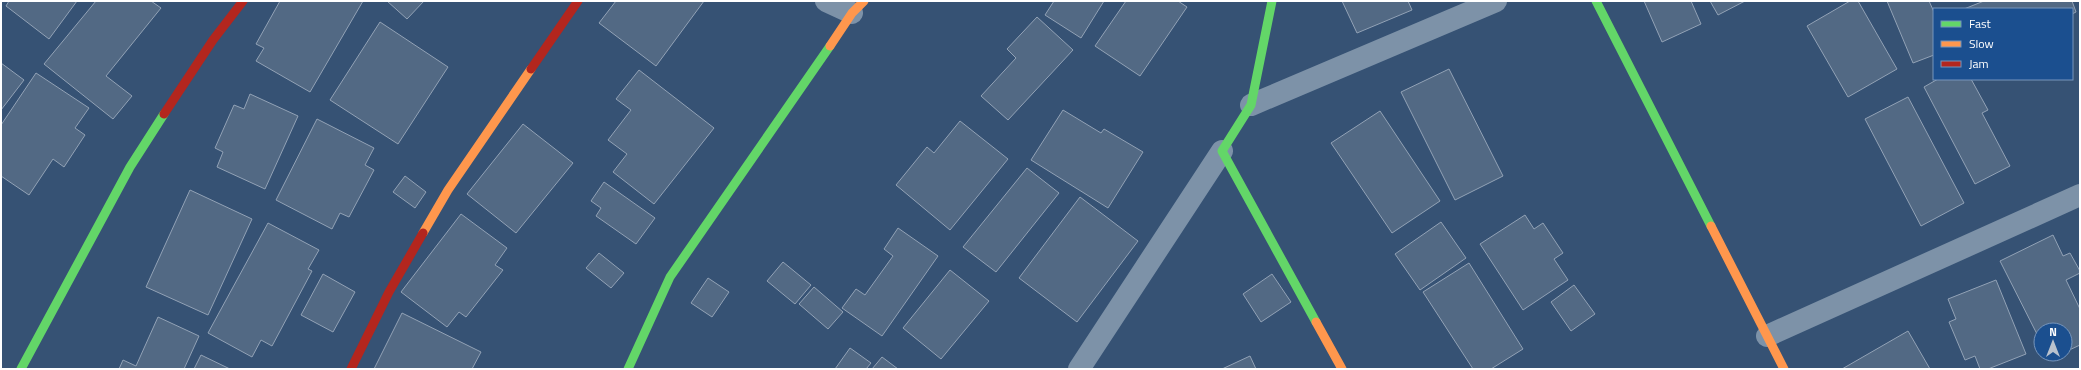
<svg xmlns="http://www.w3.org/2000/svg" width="2081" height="370" font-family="'Titillium Web',sans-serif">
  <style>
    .building { fill: #526984; stroke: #92a2b6 }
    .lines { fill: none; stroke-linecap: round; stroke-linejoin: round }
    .street { stroke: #7d92a8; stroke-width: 22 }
    .fast { stroke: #63d668; stroke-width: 9 }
    .slow { stroke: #ff974d; stroke-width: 9 }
    .jam { stroke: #b3261e; stroke-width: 9 }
  </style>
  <rect width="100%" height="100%" fill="#365274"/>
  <path class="building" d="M9 1H77L49 39 6 6Z
    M96 1H151L161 8 106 76 132 96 113 119 44 64Z
    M280 1H363L310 92 256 61 264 48 256 44Z
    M387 1H424L407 19Z
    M616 1H704L656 66 599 23Z
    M1054 1H1104L1081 38 1045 15Z
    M1126 1H1178L1187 7 1140 76 1095 46Z
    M1342 1H1408L1412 10 1357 33Z
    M1644 1H1691L1701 24 1662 42Z
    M1710 1H1745L1718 15Z
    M1850 1H1858L1897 69 1848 97 1807 26Z
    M1887 1H1929L1934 12V55L1913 63Z
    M1984 1H2072L2076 12 2072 14V9H1964Z
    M1037 17 1073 50 1008 120 981 96 1016 58 1007 49Z
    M380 22 448 67 398 144 330 100Z
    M1 63 24 80 1 110Z
    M1449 69 1503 176 1455 200 1401 92Z
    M639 70 714 128 654 204 613 172 627 154 608 140 631 110 616 99Z
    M36 73 89 108 75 128 85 135 64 167 53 159 29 195 1 176V125Z
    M1938 79H1971L1988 110 1982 113 2010 166 1975 184 1924 87Z
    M250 94 298 116 265 189 217 167 223 152 215 148 234 105 244 109Z
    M1908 97 1964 203 1921 226 1865 119Z
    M1063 110 1101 133 1104 129 1143 152 1108 208 1031 160Z
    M1380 111 1440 201 1392 233 1331 143Z
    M317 119 374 148 365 165 374 170 349 217 340 213 332 229 276 200Z
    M960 121 1008 159 950 230 896 185 927 147 934 153Z
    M523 124 573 163 516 233 467 194Z
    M1027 168 1059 193 996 272 963 247Z
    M405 176 426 192 415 208 393 192Z
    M604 182 655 218 636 244 596 216 601 208 591 201Z
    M190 190 252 219 208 315 146 287Z
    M1080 197 1138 241 1077 322 1019 278Z
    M461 214 507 248 495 265 503 270 466 317 459 312 447 327 401 292Z
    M1525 215 1534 229 1543 223 1563 253 1554 259 1568 280 1523 310 1480 244Z
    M1441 222 1466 258 1420 290 1395 254Z
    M268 223 319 250 308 269 312 271 272 346 261 340 252 357 208 333Z
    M898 228 938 256 882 336 842 308 856 289 865 295 893 256 884 249Z
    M2053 235 2063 256 2070 253 2080 271V273L2066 280 2080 309V345L2065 352V330H2041V342L2000 261Z
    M599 253 624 273 611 288 586 268Z
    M783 262 811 285 795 304 767 281Z
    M1469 263 1523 349 1491 369H1473L1423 292Z
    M950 270 989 301 941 359 903 328Z
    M323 274 355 292 333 332 301 315Z
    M1272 274 1291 302 1261 322 1243 294Z
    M708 278 729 292 712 317 691 303Z
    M1996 280 2026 354 1988 369H1980L1975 356 1965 360 1949 322 1956 319 1948 299Z
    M1574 285 1595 314 1571 331 1551 302Z
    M814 287 843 312 828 329 799 304Z
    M402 313 481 352 472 369H374Z
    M158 317 199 336 184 369H119L123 360 136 366Z
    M1908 331 1930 369H1842Z
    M850 348 871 363 866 369H835Z
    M2047 354H2061L2050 359Z
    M201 355 230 369H194Z
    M1250 356 1256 369H1222Z
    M882 357 898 369H872Z"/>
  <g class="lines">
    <path class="street" d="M826 1 852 13
      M1251 105 1496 1
      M1767 336 2080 195
      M1079 369 1222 151"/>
    <path class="fast" d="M1272 1 1251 105 1222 151 1316 322
      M1596 1 1711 226
      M21 369 130 167 164 114
      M628 369 670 277 830 46"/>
    <path class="slow" d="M830 46 852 13 864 1
      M1711 226 1784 369
      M423 233 448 190 531 69
      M1316 322 1342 369"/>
    <path class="jam" d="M531 69 578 1
      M164 114 213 40 243 1
      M351 369 389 292 423 233"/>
  </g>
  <rect width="2081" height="370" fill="none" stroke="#ffffff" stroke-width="4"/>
  <rect x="1933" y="8" width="140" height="72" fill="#1b4f8f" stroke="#7695bc"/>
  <rect x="1941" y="21" width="20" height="6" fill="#63d668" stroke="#7695bc"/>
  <text x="1969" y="28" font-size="12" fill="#ffffff">Fast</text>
  <rect x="1941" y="41" width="20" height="6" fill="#ff974d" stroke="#7695bc"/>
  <text x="1969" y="48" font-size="12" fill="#ffffff">Slow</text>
  <rect x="1941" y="61" width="20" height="6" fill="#b3261e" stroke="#7695bc"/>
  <text x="1969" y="68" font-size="12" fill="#ffffff">Jam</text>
  <g transform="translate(2053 342)"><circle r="19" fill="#1b4f8f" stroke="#7695bc"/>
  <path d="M0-3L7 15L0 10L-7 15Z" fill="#b9c2ce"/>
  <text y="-6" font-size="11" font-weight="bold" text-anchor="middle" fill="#ffffff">N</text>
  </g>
</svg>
